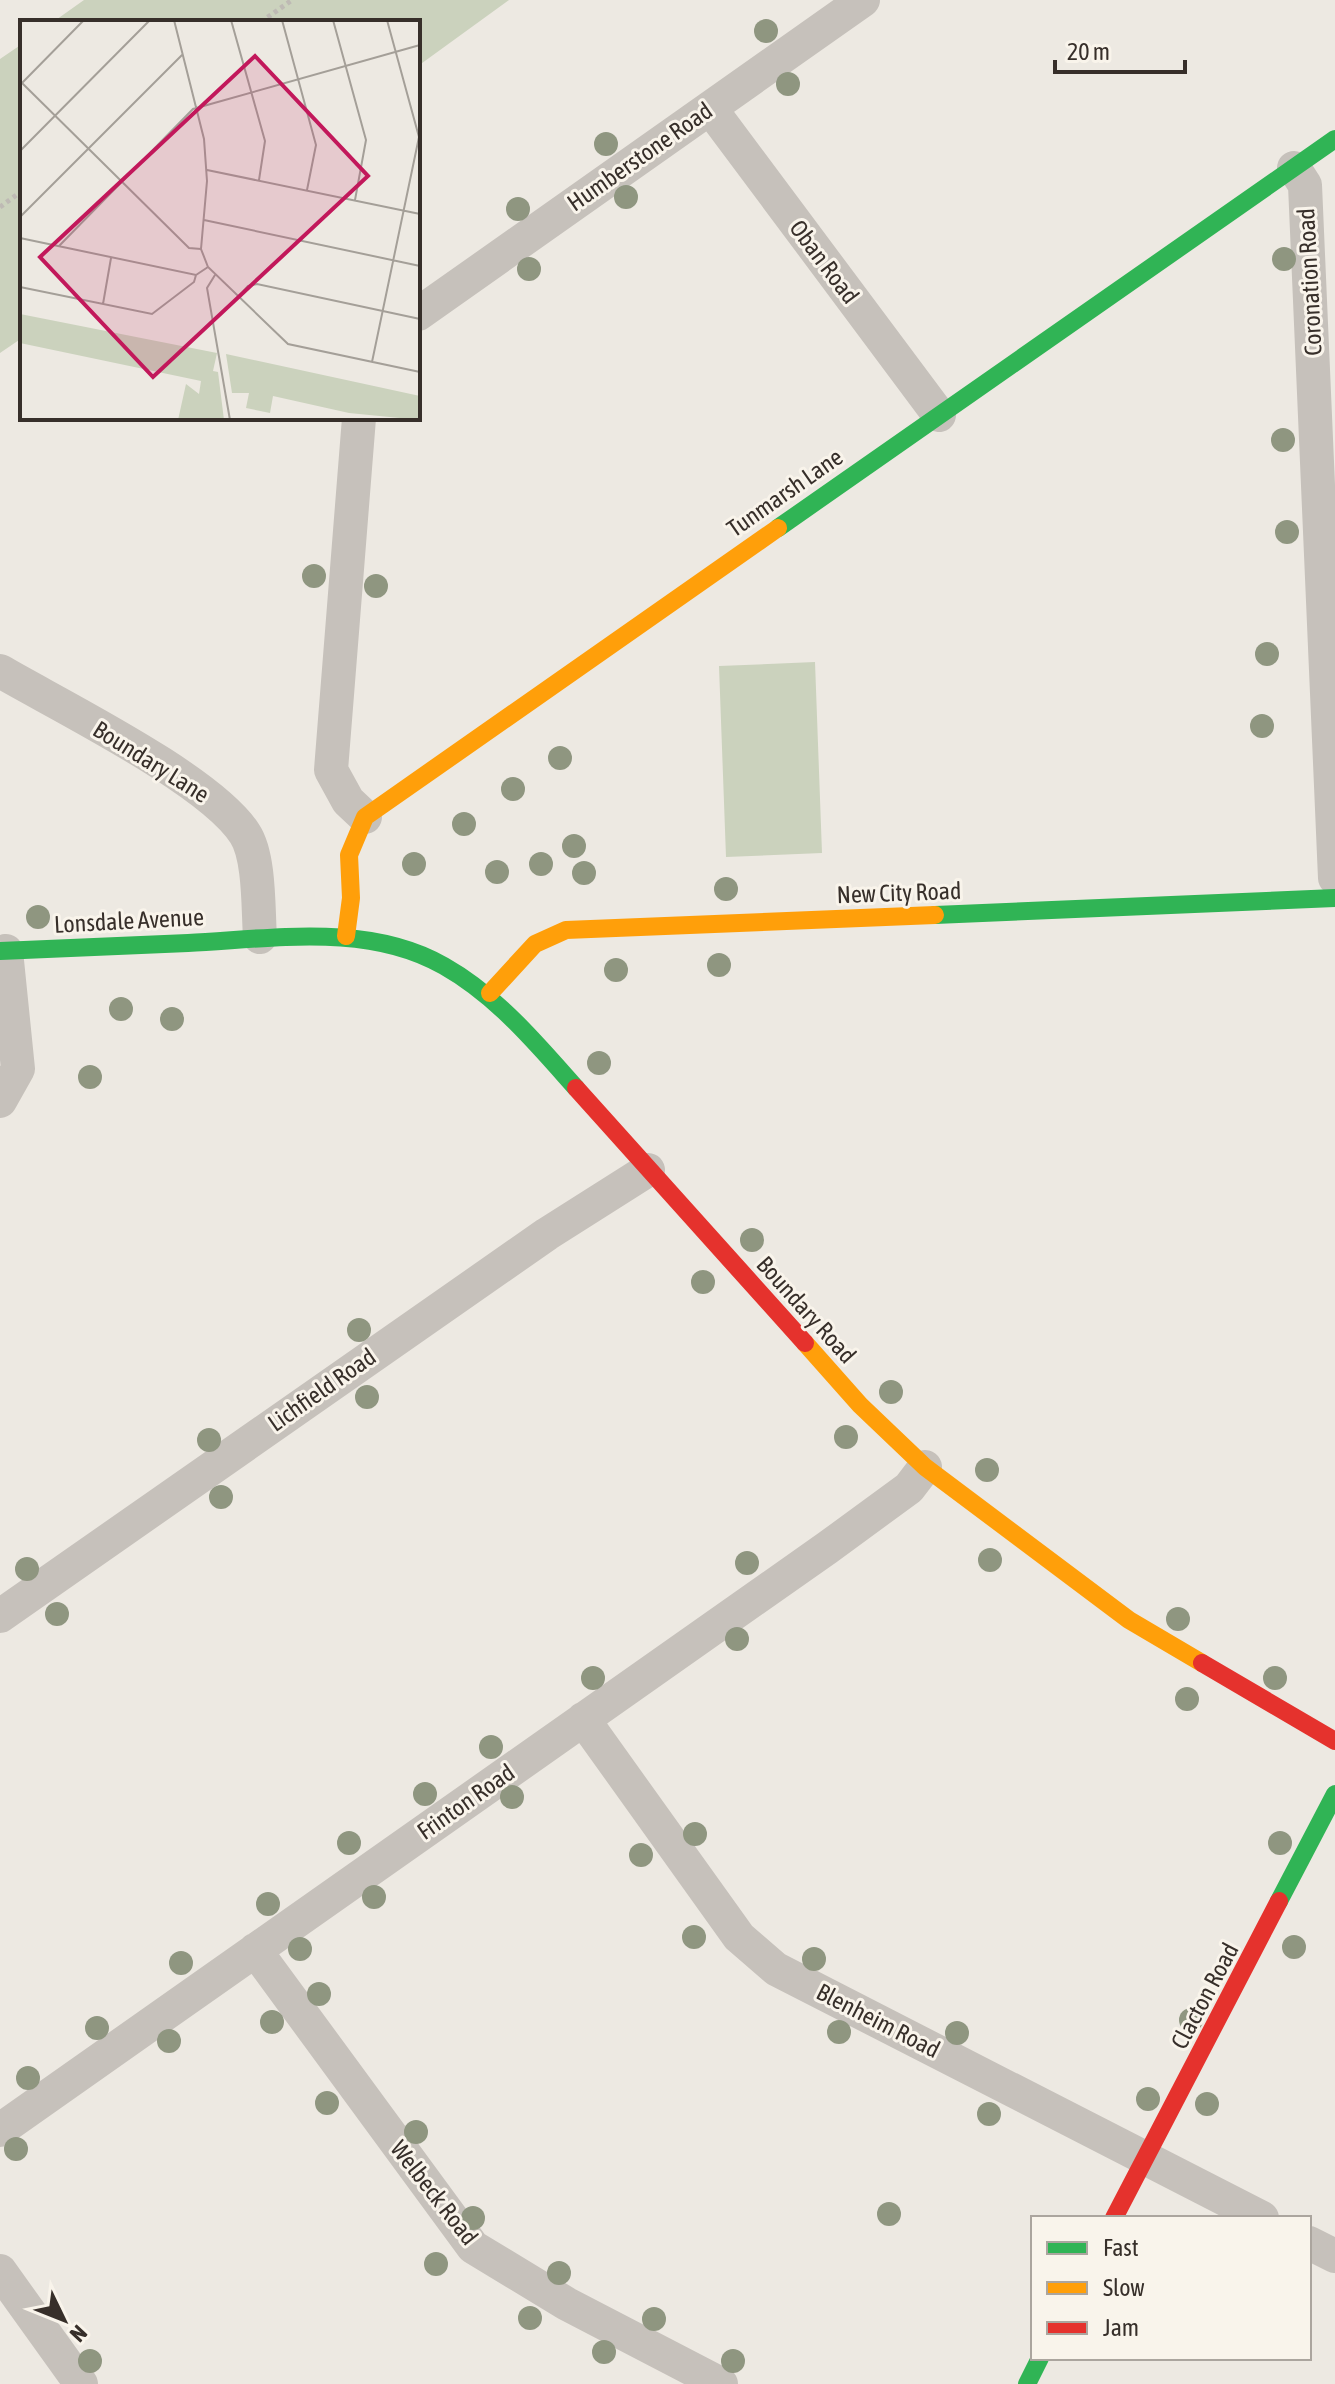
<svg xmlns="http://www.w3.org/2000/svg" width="1335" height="2384" font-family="'Asap Condensed',sans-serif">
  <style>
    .green { fill: #cbd2bd }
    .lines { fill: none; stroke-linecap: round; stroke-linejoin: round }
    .path { stroke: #bebab4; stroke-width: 5; stroke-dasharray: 4 4; stroke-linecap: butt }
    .street { stroke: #c6c1bb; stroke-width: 34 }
    .fast { stroke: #30b455; stroke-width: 18 }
    .slow { stroke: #ff9f0a; stroke-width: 18 }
    .jam { stroke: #e5322d; stroke-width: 18 }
    .tree { fill: #8f9680 }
    .labels { text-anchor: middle; stroke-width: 6; stroke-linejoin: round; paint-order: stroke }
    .street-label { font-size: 24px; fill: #372f2a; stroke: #f9f4eb }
    .inset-road { fill: none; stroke: #a49f98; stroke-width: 2 }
    .view { fill: #c2185b; fill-opacity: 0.15; stroke: #c2185b; stroke-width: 4 }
    .inset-edge { fill: none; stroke: #372f2a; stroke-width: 4 }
  </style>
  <rect width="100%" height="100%" fill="#ede9e2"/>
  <path class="green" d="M84 0H509L418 66V22H53Z
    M22 44V338L0 353V59Z
    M815 662 822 853 726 857 719 666Z"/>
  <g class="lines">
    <path class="path" d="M261 22 292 0
      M0 207 22 191"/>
    <path class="street" d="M710 108 939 415
      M1294 168 1305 185 1335 878
      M418 314 863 0
      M359 418 331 770 348 801 365 817
      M0 671C60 706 211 780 245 834 260 857 258 910 260 937
      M0 1101 18 1069 6 951
      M0 1616 547 1234 648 1170
      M583 1719 739 1937 776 1969 1262 2218
      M255 1950 473 2247 567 2304 721 2384
      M0 2130 827 1548 909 1488 925 1467
      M1309 2243 1335 2256
      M0 2271 81 2384"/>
    <path class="fast" d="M778 528 1335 139
      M935 915 1335 898
      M0 951C63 948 125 946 188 943 271 939 368 922 444 966 497 996 536 1043 576 1088
      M1279 1901 1335 1794
      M1027 2384 1040 2358"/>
    <path class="slow" d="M346 936 351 898 349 855 365 817 778 528
      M490 993 535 944 566 930 935 915
      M805 1343 860 1405 925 1467 1129 1620 1202 1663"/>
    <path class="jam" d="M576 1088 805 1343
      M1202 1663 1335 1741
      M1114 2218 1279 1901"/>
  </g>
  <g class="tree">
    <circle cx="766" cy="31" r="12"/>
    <circle cx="788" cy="84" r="12"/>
    <circle cx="606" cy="144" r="12"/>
    <circle cx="626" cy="197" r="12"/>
    <circle cx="518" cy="209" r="12"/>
    <circle cx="1284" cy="259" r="12"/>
    <circle cx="529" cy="269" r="12"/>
    <circle cx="1283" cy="440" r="12"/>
    <circle cx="1287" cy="532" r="12"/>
    <circle cx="314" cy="576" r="12"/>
    <circle cx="376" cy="586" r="12"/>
    <circle cx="1267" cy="654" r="12"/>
    <circle cx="1262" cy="726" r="12"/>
    <circle cx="560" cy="758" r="12"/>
    <circle cx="513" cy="789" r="12"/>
    <circle cx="464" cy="824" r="12"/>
    <circle cx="574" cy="846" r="12"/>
    <circle cx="414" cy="864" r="12"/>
    <circle cx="541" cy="864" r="12"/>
    <circle cx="497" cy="872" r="12"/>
    <circle cx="584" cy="873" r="12"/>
    <circle cx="726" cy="889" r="12"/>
    <circle cx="38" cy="917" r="12"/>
    <circle cx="719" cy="965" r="12"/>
    <circle cx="616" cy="970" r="12"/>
    <circle cx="121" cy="1009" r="12"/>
    <circle cx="172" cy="1019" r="12"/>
    <circle cx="599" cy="1063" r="12"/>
    <circle cx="90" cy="1077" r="12"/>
    <circle cx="752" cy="1240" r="12"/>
    <circle cx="703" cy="1282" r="12"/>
    <circle cx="359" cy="1330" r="12"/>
    <circle cx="891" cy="1392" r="12"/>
    <circle cx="367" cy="1397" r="12"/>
    <circle cx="846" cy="1437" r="12"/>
    <circle cx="209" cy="1440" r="12"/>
    <circle cx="987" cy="1470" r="12"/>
    <circle cx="221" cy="1497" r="12"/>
    <circle cx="990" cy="1560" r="12"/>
    <circle cx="747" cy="1563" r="12"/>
    <circle cx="27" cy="1569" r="12"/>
    <circle cx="57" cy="1614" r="12"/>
    <circle cx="1178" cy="1619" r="12"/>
    <circle cx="737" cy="1639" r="12"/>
    <circle cx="593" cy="1678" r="12"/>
    <circle cx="1275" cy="1678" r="12"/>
    <circle cx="1187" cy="1699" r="12"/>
    <circle cx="491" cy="1747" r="12"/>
    <circle cx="425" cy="1794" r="12"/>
    <circle cx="512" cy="1797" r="12"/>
    <circle cx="695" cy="1834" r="12"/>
    <circle cx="349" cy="1843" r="12"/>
    <circle cx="1280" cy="1843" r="12"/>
    <circle cx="641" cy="1855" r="12"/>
    <circle cx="374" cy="1897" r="12"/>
    <circle cx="268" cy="1904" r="12"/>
    <circle cx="694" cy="1937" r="12"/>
    <circle cx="1294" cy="1947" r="12"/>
    <circle cx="300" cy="1949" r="12"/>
    <circle cx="814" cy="1959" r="12"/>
    <circle cx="181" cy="1963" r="12"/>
    <circle cx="319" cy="1994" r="12"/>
    <circle cx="1191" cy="2020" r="12"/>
    <circle cx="272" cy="2022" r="12"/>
    <circle cx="97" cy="2028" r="12"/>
    <circle cx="839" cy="2032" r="12"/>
    <circle cx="957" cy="2033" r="12"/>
    <circle cx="169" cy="2041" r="12"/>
    <circle cx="28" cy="2078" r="12"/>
    <circle cx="1148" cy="2099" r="12"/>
    <circle cx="327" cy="2103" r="12"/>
    <circle cx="1207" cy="2104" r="12"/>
    <circle cx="989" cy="2114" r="12"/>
    <circle cx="416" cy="2132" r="12"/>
    <circle cx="16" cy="2149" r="12"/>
    <circle cx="889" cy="2214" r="12"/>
    <circle cx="473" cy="2218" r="12"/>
    <circle cx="436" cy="2264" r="12"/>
    <circle cx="559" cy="2273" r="12"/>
    <circle cx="530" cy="2318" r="12"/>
    <circle cx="654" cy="2319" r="12"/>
    <circle cx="604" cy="2352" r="12"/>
    <circle cx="90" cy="2361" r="12"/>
    <circle cx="733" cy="2361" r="12"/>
  </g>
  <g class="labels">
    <g class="street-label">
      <text transform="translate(640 157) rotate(-35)" y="8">Humberstone Road</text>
      <text transform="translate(824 262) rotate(53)" y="8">Oban Road</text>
      <text transform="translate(1310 282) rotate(-93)" y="8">Coronation Road</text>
      <text transform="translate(785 493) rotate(-35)" y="8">Tunmarsh Lane</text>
      <text transform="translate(151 762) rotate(32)" y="8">Boundary Lane</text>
      <text transform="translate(899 893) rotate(-2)" y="8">New City Road</text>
      <text transform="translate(129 921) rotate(-3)" y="8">Lonsdale Avenue</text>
      <text transform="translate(806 1310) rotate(48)" y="8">Boundary Road</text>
      <text transform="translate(322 1390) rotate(-35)" y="8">Lichfield Road</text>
      <text transform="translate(466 1802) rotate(-35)" y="8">Frinton Road</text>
      <text transform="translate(1205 1996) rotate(-62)" y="8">Clacton Road</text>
      <text transform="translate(878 2021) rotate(27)" y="8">Blenheim Road</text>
      <text transform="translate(434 2193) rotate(52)" y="8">Welbeck Road</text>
    </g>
  </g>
  <g transform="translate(20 20)">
    <rect width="400" height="400" fill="#ede9e2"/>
    <path d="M0 294 197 333 193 351 198 352 204 400H158L166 364 179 374 181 361 0 323ZM206 334 400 376V400L329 393 253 376 250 393 226 388 229 373H212Z" fill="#cbd2bd"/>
    <path class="inset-road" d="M154 0 184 119 187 161 181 229 188 247 268 324 400 352M211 0 245 121 239 160M262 0 296 125 287 170M313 0 346 120 335 180M0 61 169 228 181 229M1 64 64 0M0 131 130 0M187 150 400 194M0 197 163 34M184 200 400 246M0 218 176 255 188 247M39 226 173 89 400 25M195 255 187 268 210 400M0 267 132 294 174 262 176 255M218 277 228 266 237 264 400 299M83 284 91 238M352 342 399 117 367 0"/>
    <path class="view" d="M235 36 348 156 133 357 20 237Z"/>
    <rect width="400" height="400" class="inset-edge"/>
  </g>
  <rect x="1031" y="2216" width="280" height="144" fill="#f9f4eb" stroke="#aba59e" stroke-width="2"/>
  <rect x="1047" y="2242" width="40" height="12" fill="#30b455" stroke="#aba59e" stroke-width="2"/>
  <text x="1103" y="2256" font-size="24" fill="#372f2a">Fast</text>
  <rect x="1047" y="2282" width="40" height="12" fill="#ff9f0a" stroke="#aba59e" stroke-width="2"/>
  <text x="1103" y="2296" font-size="24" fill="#372f2a">Slow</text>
  <rect x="1047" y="2322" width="40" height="12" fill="#e5322d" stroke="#aba59e" stroke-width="2"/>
  <text x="1103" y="2336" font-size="24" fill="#372f2a">Jam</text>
  <g transform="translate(64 2320) rotate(133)" stroke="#f9f4eb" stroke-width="6" paint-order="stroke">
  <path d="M0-6L14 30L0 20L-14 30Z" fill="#372f2a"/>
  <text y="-12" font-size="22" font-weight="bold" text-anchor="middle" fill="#372f2a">N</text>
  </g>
  <path d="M1055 60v12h130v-12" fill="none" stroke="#372f2a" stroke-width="4"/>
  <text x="1067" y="60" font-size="24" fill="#372f2a" stroke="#f9f4eb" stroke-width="6" paint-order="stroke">20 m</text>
</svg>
